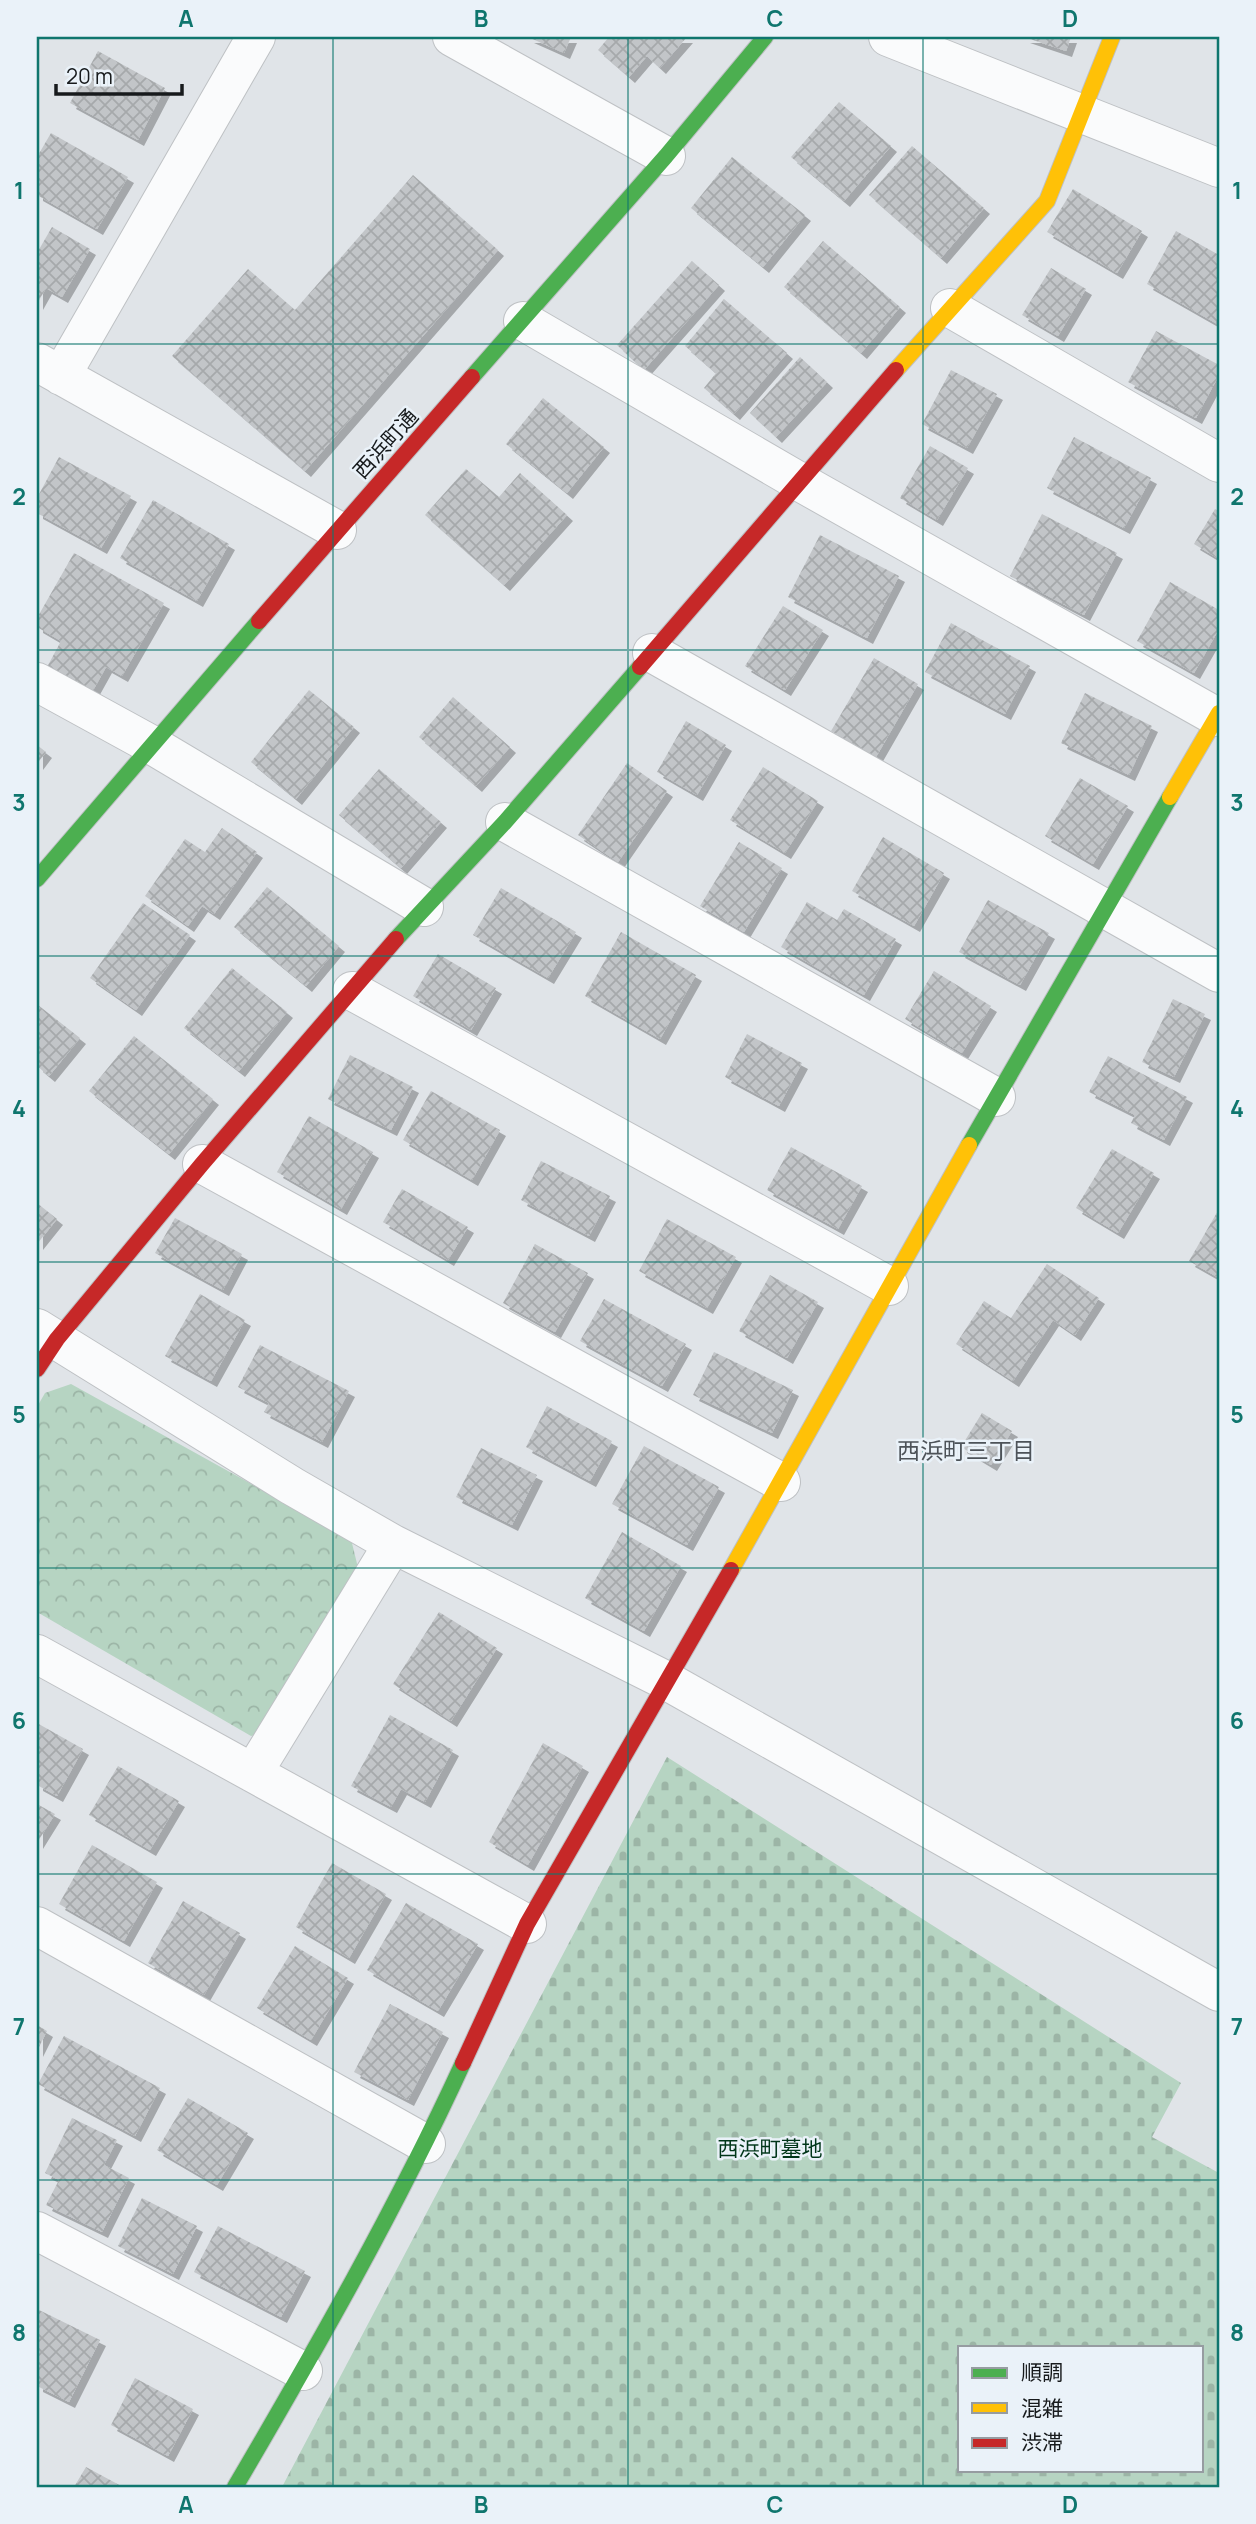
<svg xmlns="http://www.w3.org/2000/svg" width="1256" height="2524" font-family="Manrope,'Noto Sans JP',sans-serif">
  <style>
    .cemetery { fill: url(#cemetery-stones); fill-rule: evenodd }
    .park { fill: url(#park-crowns) }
    .building { fill: url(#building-cross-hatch); filter: url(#shadow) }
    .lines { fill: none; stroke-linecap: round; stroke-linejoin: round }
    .street-casing { stroke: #bec1c4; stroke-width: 40 }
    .fast-casing { stroke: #bec1c4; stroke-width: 18 }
    .slow-casing { stroke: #bec1c4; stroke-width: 18 }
    .jam-casing { stroke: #bec1c4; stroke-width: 18 }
    .street { stroke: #fafbfc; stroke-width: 38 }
    .fast { stroke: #4caf50; stroke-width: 16 }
    .slow { stroke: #ffc107; stroke-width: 16 }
    .jam { stroke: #c62828; stroke-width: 16 }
    .grid { fill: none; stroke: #0f766e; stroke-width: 2; stroke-opacity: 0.55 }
    .labels { text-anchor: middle; stroke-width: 5; stroke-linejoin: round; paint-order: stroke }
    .street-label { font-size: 21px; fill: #171a1c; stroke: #eaf2f9 }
    .park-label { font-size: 21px; fill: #003619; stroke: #eaf2f9 }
    .neighbourhood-label { font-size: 23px; fill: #4d5359; stroke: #eaf2f9 }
    .neatline { fill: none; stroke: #0f766e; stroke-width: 2.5 }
    .grid-label { font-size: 23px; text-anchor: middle; font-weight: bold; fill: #0f766e }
  </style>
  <defs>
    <pattern id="cemetery-stones" width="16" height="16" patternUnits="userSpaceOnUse" patternTransform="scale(1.75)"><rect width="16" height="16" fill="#b6d4c2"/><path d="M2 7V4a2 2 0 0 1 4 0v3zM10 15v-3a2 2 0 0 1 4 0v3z" fill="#9cb5a6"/></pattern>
    <pattern id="park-crowns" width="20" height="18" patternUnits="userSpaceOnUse" patternTransform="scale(1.75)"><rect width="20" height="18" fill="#b6d4c2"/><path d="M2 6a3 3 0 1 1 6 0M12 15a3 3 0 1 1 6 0" fill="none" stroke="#9cb5a6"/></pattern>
    <pattern id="building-cross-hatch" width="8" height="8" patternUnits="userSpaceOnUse" patternTransform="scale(1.75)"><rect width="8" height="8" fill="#c2c5c8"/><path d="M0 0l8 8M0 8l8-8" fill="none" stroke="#a6a9ab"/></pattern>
    <filter id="shadow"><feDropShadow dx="6" dy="6" stdDeviation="0" flood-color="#0004"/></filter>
  </defs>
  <rect width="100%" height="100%" fill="#e0e4e8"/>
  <path class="cemetery" d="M667 1757 1181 2083 1152 2137 1219 2173V2487H282ZM960 2347H1202V2470H960Z"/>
  <path class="park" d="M71 1384 351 1539 360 1576 272 1731 251 1736 37 1612V1407L45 1393Z"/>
  <path class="building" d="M528 37H571L564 53Z
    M609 37H687L660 68 647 56 629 77 598 50Z
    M1024 37H1071L1066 51Z
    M98 51 165 88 138 140 70 103Z
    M839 102 891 146 844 201 791 157Z
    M51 133 128 177 97 229 37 195V157Z
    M912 146 984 208 941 258 869 195Z
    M732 157 805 215 763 267 691 208Z
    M413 175 498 250 305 471 172 356 248 269 295 310Z
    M1073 189 1142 231 1117 273 1047 232Z
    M52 227 90 249 62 297 46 288 37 304V253Z
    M1176 231 1219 255V325L1147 284Z
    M823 241 900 307 861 353 784 287Z
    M692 261 719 285 644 370 617 345Z
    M1051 268 1086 289 1058 336 1022 315Z
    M724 299 787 353 734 414 704 388 716 373 685 346Z
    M1156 331 1219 365V375L1196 418 1128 382Z
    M800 357 827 382 776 437 750 413Z
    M951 370 997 394 967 448 922 424Z
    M543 398 604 447 567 493 506 444Z
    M1074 437 1151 478 1124 528 1047 488Z
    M930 446 968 468 937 520 900 498Z
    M59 457 131 496 101 548 37 513V498Z
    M466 469 499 497 520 473 567 515 504 585 425 515Z
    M153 500 229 544 197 601 120 558Z
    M1215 509 1219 511V559L1194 544Z
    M1042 514 1117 553 1084 615 1010 576Z
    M820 535 899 576 867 638 788 597Z
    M74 553 164 603 122 676 106 667 91 694 46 669 61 641 37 627V618Z
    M1170 582 1219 610V629L1194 673 1137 641Z
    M783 606 823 630 785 690 745 666Z
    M951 623 1030 666 1005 714 925 672Z
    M874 658 918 684 876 757 831 731Z
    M309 690 354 727 296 799 251 762Z
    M1085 693 1152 726 1129 775 1061 743Z
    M453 697 510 747 476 786 419 737Z
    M686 721 726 745 697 795 657 772Z
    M37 745 46 752 37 764Z
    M627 763 667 791 618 862 578 835Z
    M763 767 818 801 785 853 730 820Z
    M379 769 441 822 401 868 339 815Z
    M1080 778 1128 806 1093 864 1045 836Z
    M222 828 257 852 214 914 202 906 188 926 145 896 185 839 205 852Z
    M883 837 944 873 914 926 852 891Z
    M739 842 782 868 744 932 700 906Z
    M267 887 339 946 306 986 234 927Z
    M501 888 576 932 548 978 473 935Z
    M988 900 1049 933 1020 985 959 952Z
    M807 902 837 920 844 909 896 939 864 995 781 947Z
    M143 903 190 935 136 1010 90 978Z
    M621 932 696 975 660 1039 585 996Z
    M438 954 496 988 471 1030 413 996Z
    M232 968 287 1012 239 1071 184 1028Z
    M934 971 991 1006 962 1053 905 1019Z
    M1173 999 1205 1014 1174 1077 1142 1062Z
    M38 1005 80 1038 49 1076 37 1066Z
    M747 1034 802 1063 779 1106 725 1077Z
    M134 1036 213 1099 169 1154 89 1091Z
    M350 1055 413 1087 391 1130 328 1099Z
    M1108 1056 1187 1097 1164 1140 1131 1123 1135 1115 1089 1092Z
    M431 1091 500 1130 472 1180 403 1140Z
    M309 1116 373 1152 341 1209 277 1172Z
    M791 1147 862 1186 838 1229 767 1190Z
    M1112 1149 1154 1173 1118 1233 1076 1208Z
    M541 1161 610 1196 589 1236 521 1200Z
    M402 1189 468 1227 448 1260 383 1222Z
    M37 1203 57 1219 37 1244Z
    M1219 1209V1278L1189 1261Z
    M175 1218 242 1254 223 1290 155 1253Z
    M667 1219 736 1257 707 1308 639 1271Z
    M535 1244 588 1273 555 1332 503 1303Z
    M1047 1264 1099 1298 1075 1335 1053 1320 1013 1381 956 1344 984 1301 1011 1318Z
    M770 1275 818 1302 787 1358 739 1331Z
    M200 1294 245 1320 211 1381 165 1356Z
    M604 1299 686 1344 662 1386 580 1341Z
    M260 1345 349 1391 322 1442 264 1412 269 1403 238 1387Z
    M714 1352 793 1390 772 1433 693 1395Z
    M547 1406 612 1441 590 1481 526 1447Z
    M982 1413 1012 1431 991 1465 961 1447Z
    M644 1446 719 1487 687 1545 612 1504Z
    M481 1448 537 1475 512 1525 456 1497Z
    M622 1532 681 1566 644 1631 585 1598Z
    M439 1612 497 1648 451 1721 393 1684Z
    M390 1715 453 1750 425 1802 401 1789 391 1807 351 1786Z
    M37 1723 83 1749 57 1796 37 1785Z
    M543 1743 583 1766 528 1865 489 1842Z
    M118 1766 179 1801 150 1850 89 1815Z
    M37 1804 55 1814 37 1843Z
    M92 1845 157 1882 124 1941 59 1904Z
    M332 1863 386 1894 349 1958 296 1927Z
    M183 1901 240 1933 204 1995 148 1963Z
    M406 1903 478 1944 438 2011 367 1970Z
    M295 1946 348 1978 311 2040 257 2008Z
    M390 2004 443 2032 408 2100 354 2072Z
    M37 2025 47 2031 37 2051Z
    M64 2036 160 2088 135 2136 38 2084Z
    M188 2098 248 2133 217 2185 157 2150Z
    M72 2118 117 2140 104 2165 129 2178 102 2232 46 2205 59 2180 45 2173Z
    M142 2198 197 2226 173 2274 118 2246Z
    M218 2226 305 2271 281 2317 194 2272Z
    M37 2309 100 2340 69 2402 37 2386Z
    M135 2378 193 2409 168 2456 111 2425Z
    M86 2467 123 2487H74Z"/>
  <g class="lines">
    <g class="street-casing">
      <path id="street" d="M452 37 666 156
        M888 37 1219 168
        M950 308 1219 463
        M523 321 800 482 1217 717
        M37 362 337 530
        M61 376 256 37
        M652 653 1219 973
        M37 682 152 745 424 907
        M505 822 996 1097
        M352 991 889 1286
        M202 1164 781 1482
        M37 1328 292 1486 393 1544 667 1681 1219 1992
        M37 1654 527 1924
        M253 1773 393 1544
        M37 1926 426 2144
        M37 2231 303 2371"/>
    </g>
    <g class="fast-casing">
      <path id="fast" d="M472 377 666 156 765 37
        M37 879 259 621
        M396 939 505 822 640 667
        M969 1145 1170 797
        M235 2487C316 2349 396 2209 463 2063"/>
    </g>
    <g class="slow-casing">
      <path id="slow" d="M896 370 1047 201 1112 37
        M1170 797 1219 713
        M731 1570 969 1145"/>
    </g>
    <g class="jam-casing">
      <path id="jam" d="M259 621 472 377
        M640 667 896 370
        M37 1369 57 1339 202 1164 396 939
        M463 2063 527 1924 731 1570"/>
    </g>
    <use href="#street" class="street"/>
    <use href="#fast" class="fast"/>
    <use href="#slow" class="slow"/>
    <use href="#jam" class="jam"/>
  </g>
  <path class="grid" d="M333 37V2487M628 37V2487M923 37V2487M37 344H1219M37 650H1219M37 956H1219M37 1262H1219M37 1568H1219M37 1874H1219M37 2180H1219"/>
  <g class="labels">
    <g class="street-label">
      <text transform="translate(386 444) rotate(-48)" y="7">西浜町通</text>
    </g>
    <g class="park-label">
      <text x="770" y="2156">西浜町墓地</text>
    </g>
    <g class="neighbourhood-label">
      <text x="966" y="1459">西浜町三丁目</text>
    </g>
  </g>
  <rect width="1256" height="2524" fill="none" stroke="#eaf2f9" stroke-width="77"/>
  <rect x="958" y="2346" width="245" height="126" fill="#eaf2f9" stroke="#969ca1" stroke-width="2"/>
  <rect x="972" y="2368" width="35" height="10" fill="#4caf50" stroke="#969ca1" stroke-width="2"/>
  <text x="1021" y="2380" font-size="21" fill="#171a1c">順調</text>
  <rect x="972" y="2403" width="35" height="10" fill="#ffc107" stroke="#969ca1" stroke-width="2"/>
  <text x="1021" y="2416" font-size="21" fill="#171a1c">混雑</text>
  <rect x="972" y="2438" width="35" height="10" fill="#c62828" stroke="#969ca1" stroke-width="2"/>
  <text x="1021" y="2450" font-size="21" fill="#171a1c">渋滞</text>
  <path d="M56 84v10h126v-10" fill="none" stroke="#171a1c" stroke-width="3.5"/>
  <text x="66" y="84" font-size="21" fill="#171a1c" stroke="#eaf2f9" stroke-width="5" paint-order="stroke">20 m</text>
  <rect x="38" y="38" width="1180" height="2448" class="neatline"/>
  <g class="grid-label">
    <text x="186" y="27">A</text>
    <text x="481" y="27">B</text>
    <text x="775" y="27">C</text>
    <text x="1070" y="27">D</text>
    <text x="19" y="199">1</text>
    <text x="1237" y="199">1</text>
    <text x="19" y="505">2</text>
    <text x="1237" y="505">2</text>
    <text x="19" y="811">3</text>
    <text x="1237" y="811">3</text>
    <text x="19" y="1117">4</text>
    <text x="1237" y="1117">4</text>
    <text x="19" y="1423">5</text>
    <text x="1237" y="1423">5</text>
    <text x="19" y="1729">6</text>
    <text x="1237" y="1729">6</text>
    <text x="19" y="2035">7</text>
    <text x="1237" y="2035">7</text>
    <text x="19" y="2341">8</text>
    <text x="1237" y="2341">8</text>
    <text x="186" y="2513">A</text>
    <text x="481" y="2513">B</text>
    <text x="775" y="2513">C</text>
    <text x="1070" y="2513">D</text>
  </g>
</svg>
